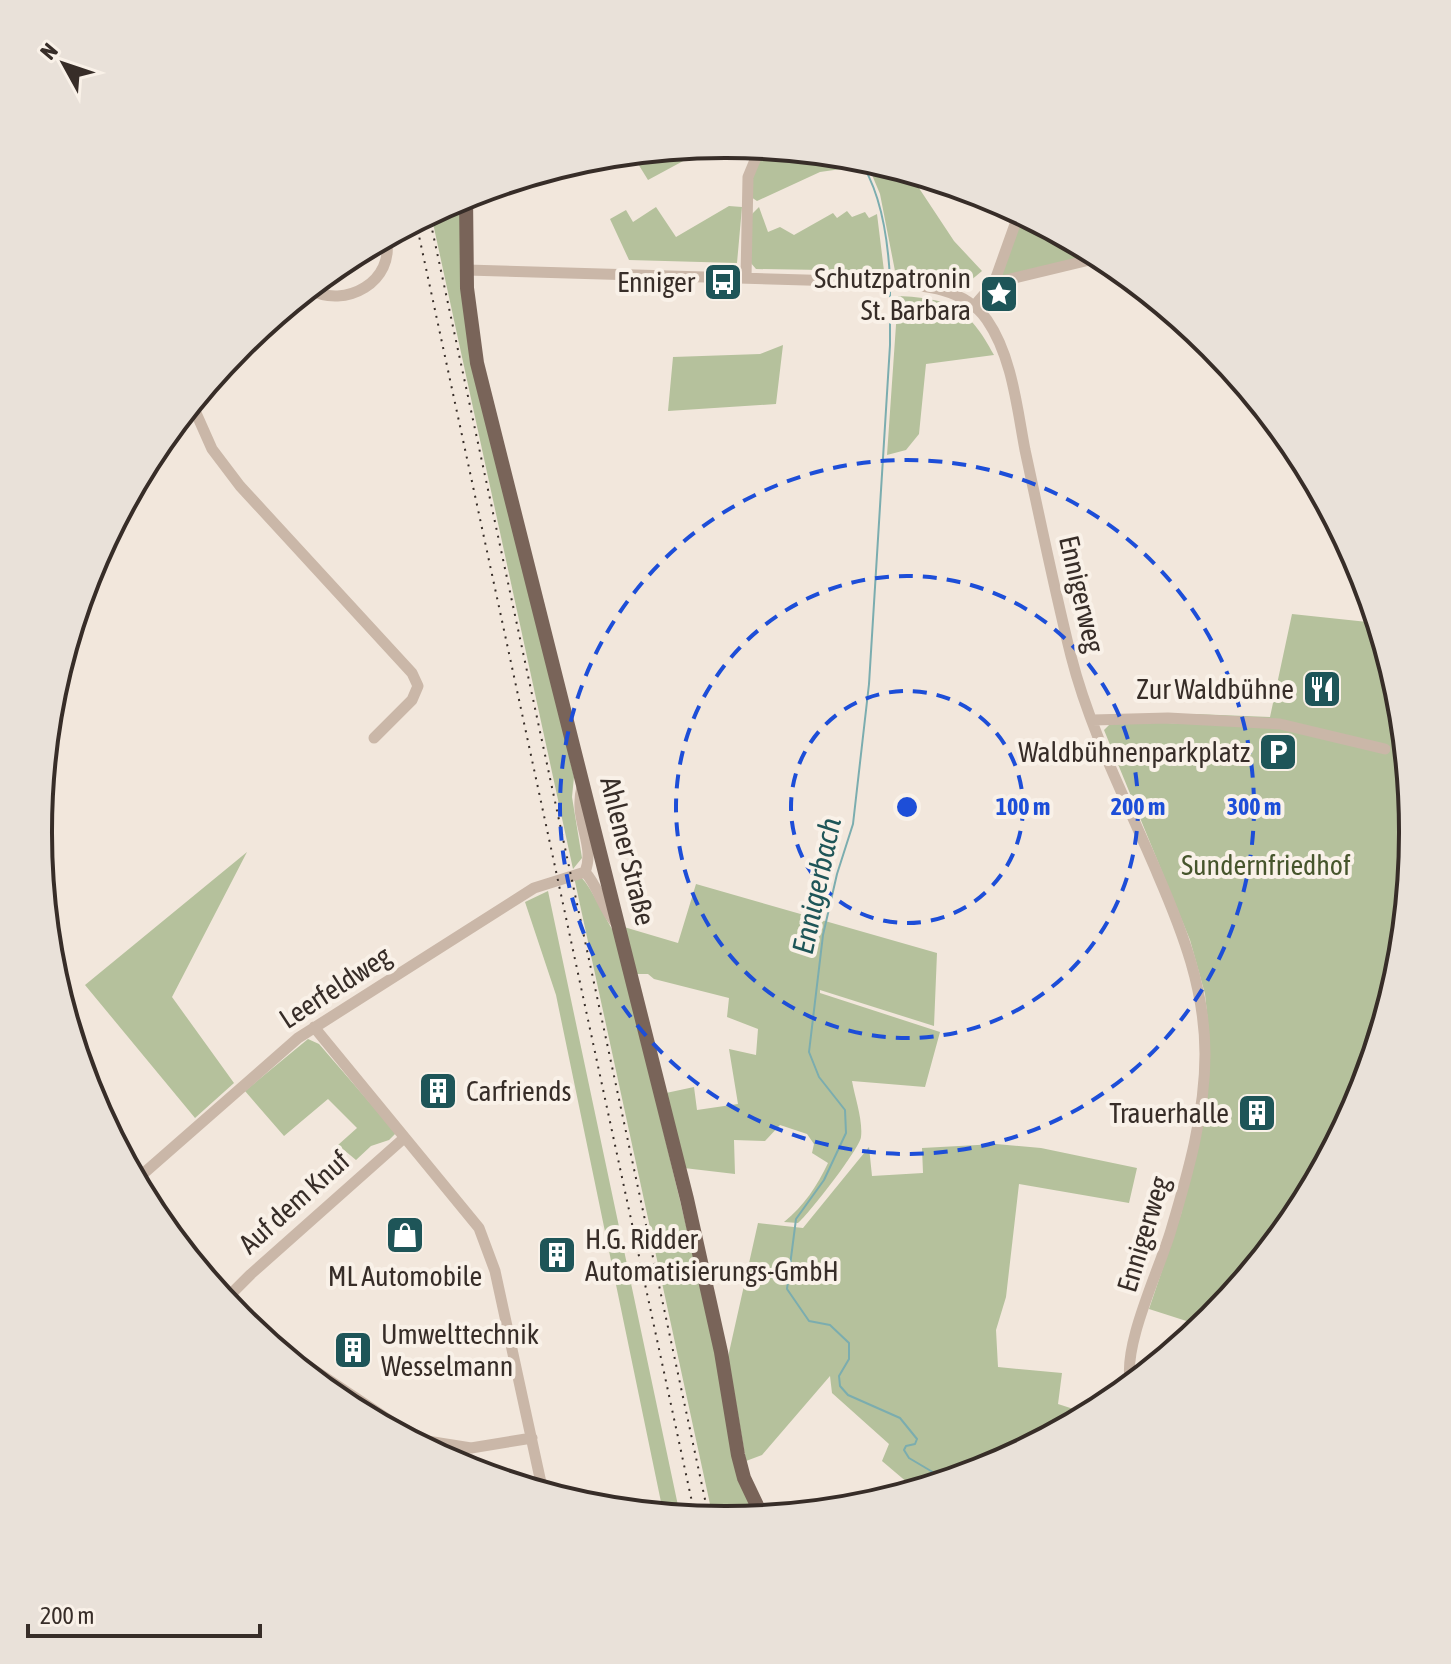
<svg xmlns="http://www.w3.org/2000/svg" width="1451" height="1664" font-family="'Asap Condensed',sans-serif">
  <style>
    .green { fill: #b5c19c }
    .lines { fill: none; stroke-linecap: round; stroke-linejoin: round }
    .stream { stroke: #7badaf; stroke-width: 2 }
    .minor { stroke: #cab7a8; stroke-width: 11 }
    .major { stroke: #796459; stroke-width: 14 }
    .rail { stroke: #372d28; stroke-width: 2; stroke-dasharray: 2 6; stroke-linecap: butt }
    .ring { fill: none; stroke: #1d4ed8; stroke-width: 4; stroke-dasharray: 14 10 }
    .labels { text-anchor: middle; stroke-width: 8; stroke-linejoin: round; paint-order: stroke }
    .poi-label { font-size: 28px; fill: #372d28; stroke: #f9f1e8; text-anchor: end }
    .street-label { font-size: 28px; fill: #372d28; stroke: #f9f1e8 }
    .park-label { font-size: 28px; fill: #46552c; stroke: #f9f1e8 }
    .water-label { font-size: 30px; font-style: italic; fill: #1e5558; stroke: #f9f1e8 }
    .rim { fill: none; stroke: #372d28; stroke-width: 4 }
    .centre { fill: #1d4ed8; stroke: #f9f1e8; stroke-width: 4 }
    .ring-label { font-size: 24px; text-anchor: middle; font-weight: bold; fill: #1d4ed8; stroke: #f9f1e8; stroke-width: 8; stroke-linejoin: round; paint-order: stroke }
  </style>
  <rect width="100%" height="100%" fill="#f2e7dc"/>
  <path class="green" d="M718 145 698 153 648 180 632 154Z
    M762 148 853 157 857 163 841 169 820 172 757 201 751 197V178Z
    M870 161 909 173 954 241 982 271 964 286C941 275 919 272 895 271L880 194 867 163Z
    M461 197 463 305 574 777 572 797 582 858 573 869 431 214Z
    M729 206 742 207 737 263 629 260 610 219 626 210 633 222 656 207 676 237Z
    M759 207 768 232 780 227 794 235 833 213 837 218 847 211 852 217 865 212 869 218 877 214 884 271 756 269 750 262 751 215Z
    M1022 214 1098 255 1003 277 1001 273Z
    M898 296C950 298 969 308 994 355L926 364 919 434 906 450 887 455Z
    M783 345 776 404 668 411 673 357 760 354Z
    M1292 614 1377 623 1400 698 1413 832 1400 967 1360 1096 1297 1214 1211 1318 1202 1326 1149 1309 1181 1214 1205 1115 1210 1056 1208 1023 1205 994 1190 940 1104 730 1113 721 1193 724 1195 714 1270 717Z
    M247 852 172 997 234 1083 195 1118 85 985Z
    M574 877H581C594 891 604 918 616 935L756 1516 713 1518Z
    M696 884 937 953 934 1026 820 990V993L940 1032 925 1087 852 1081C855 1098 863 1120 861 1137 860 1148 809 1214 798 1223L784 1222C804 1206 817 1186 828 1163L812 1153 814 1144 807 1134 780 1125 765 1141 734 1140 735 1174 684 1168 666 1093 694 1087 697 1110 738 1104 729 1049 756 1055 758 1029 727 1017 729 998 654 979 648 974H637L624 927 678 943Z
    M548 891 680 1515 665 1514 661 1502 556 995 525 902Z
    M308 1039 319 1044 396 1133 389 1140 371 1146 356 1160 338 1145 357 1128 328 1099 284 1136 245 1091Z
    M996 1144 1041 1148 1137 1168 1129 1203 1019 1184 1006 1297 996 1330 998 1367 1062 1373 1058 1404 1089 1414 988 1467 915 1489 882 1461 889 1444 832 1393 830 1376 762 1455 746 1461 728 1357 758 1223 803 1228 869 1147 872 1176 923 1173 922 1148Z"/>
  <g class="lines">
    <path class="stream" d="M858 158C881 190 888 240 890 279
      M890 289V345L869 684 853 824 837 874 823 935 809 1052 819 1077 845 1110 846 1133 824 1180 796 1219 787 1289 809 1321 830 1325 849 1343V1359L839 1376 840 1386 848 1395 900 1418 917 1439 915 1444 906 1446 904 1450 909 1458 936 1474 952 1467 959 1476"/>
    <path class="minor" d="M467 270 874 282C913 285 962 284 987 320 1012 356 1017 408 1025 450 1040 519 1054 588 1071 656 1090 731 1128 804 1158 875 1183 933 1205 990 1205 1054 1205 1114 1188 1173 1171 1230 1160 1268 1121 1348 1131 1384
      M746 278 748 177 760 148
      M994 283 1102 257
      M309 289C345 310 396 281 386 238
      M974 306 994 283 1019 213
      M192 404 212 449 240 486 412 673 418 686 412 700 374 738
      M1093 720 1168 718 1280 724 1385 749
      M582 787C573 820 596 845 585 872
      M585 872C599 887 602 909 617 924
      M314 1027 479 1228 495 1271 543 1492
      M136 1180 298 1038 534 888 585 872
      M230 1307V1295L251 1274 403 1139
      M251 1328 398 1426 427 1441 471 1448 532 1438"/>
    <path class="major" d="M466 196 467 288 477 363 687 1199 721 1352 738 1455 744 1478 762 1516"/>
    <path class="rail" d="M429 215 709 1518
      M416 222 695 1516"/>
  </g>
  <g class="ring">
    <circle cx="907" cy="807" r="116"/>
    <circle cx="907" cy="807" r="231"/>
    <circle cx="907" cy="807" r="347"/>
  </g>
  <defs>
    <g id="bus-square" transform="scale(2)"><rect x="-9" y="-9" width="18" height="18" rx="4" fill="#1e5558" stroke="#f9f1e8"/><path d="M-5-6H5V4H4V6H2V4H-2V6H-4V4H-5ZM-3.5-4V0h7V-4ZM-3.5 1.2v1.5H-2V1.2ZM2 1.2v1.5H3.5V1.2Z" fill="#fff"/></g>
    <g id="sight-square" transform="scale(2)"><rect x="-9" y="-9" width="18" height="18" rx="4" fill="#1e5558" stroke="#f9f1e8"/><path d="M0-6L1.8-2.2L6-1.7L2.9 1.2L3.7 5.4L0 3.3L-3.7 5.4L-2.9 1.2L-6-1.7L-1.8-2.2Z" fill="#fff"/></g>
    <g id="restaurant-square" transform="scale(2)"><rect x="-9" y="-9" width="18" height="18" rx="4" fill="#1e5558" stroke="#f9f1e8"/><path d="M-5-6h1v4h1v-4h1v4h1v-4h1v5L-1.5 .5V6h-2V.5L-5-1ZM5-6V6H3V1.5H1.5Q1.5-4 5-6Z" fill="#fff"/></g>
    <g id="parking-square" transform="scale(2)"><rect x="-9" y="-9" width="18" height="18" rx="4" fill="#1e5558" stroke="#f9f1e8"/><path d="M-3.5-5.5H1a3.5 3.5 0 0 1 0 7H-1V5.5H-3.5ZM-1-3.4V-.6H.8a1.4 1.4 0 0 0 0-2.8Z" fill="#fff"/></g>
    <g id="building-square" transform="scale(2)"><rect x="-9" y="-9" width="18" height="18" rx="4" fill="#1e5558" stroke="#f9f1e8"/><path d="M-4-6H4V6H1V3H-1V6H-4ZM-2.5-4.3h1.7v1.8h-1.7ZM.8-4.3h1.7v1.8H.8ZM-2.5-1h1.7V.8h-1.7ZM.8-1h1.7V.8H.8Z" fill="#fff"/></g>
    <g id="shop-square" transform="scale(2)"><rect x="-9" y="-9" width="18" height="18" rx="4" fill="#1e5558" stroke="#f9f1e8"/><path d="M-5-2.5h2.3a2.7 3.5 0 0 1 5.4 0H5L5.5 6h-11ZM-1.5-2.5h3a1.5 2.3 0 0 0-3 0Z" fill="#fff"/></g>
  </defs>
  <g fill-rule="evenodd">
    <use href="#bus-square" x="723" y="282"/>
    <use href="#sight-square" x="999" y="294"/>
    <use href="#restaurant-square" x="1322" y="689"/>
    <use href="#parking-square" x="1278" y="752"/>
    <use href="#building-square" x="438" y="1091"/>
    <use href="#building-square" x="1257" y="1113"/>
    <use href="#shop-square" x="405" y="1235"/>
    <use href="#building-square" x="557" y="1255"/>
    <use href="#building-square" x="353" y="1350"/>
  </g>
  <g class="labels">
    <g class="poi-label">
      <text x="971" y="288">Schutzpatronin<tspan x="971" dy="32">St. Barbara</tspan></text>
      <text x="695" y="292">Enniger</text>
      <text x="1294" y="699">Zur Waldbühne</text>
      <text x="1250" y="762">Waldbühnenparkplatz</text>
      <text x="466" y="1101" text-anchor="start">Carfriends</text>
      <text x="1229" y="1123">Trauerhalle</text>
      <text x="585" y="1249" text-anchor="start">H.G. Ridder<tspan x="585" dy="32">Automatisierungs-GmbH</tspan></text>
      <text x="405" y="1286" text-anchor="middle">ML Automobile</text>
      <text x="381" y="1344" text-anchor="start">Umwelttechnik<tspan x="381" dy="32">Wesselmann</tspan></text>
    </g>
    <g class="street-label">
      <text transform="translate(1082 594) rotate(77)" y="10">Ennigerweg</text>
      <text transform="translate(628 851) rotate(76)" y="10">Ahlener Straße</text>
      <text transform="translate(335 987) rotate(-33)" y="10">Leerfeldweg</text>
      <text transform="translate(294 1202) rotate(-42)" y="10">Auf dem Knuf</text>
      <text transform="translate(1143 1234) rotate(-73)" y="10">Ennigerweg</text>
    </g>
    <g class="park-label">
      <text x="1266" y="875">Sundernfriedhof</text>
    </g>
    <g class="water-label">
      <text transform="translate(817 886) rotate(-78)" y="10">Ennigerbach</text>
    </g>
  </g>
  <path d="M0 0H1451V1664H0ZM725 158H726A673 673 0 0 1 1399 831V833A673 673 0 0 1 726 1506H725A673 673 0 0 1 52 833V831A673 673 0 0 1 725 158Z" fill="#e9e1d9" fill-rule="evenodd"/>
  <path class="rim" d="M725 158H726A673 673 0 0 1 1399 831V833A673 673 0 0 1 726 1506H725A673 673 0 0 1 52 833V831A673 673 0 0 1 725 158Z"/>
  <circle cx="907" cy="807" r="12" class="centre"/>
  <g class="ring-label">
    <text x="1023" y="815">100 m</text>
    <text x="1138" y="815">200 m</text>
    <text x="1254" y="815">300 m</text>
  </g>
  <g transform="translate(64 64) rotate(310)" stroke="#f9f1e8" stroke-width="6" paint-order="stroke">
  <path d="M0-6L14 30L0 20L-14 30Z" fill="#372d28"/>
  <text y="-12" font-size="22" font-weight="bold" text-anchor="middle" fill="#372d28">N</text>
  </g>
  <path d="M28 1624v12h232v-12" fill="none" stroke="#372d28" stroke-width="4"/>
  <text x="40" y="1624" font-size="24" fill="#372d28" stroke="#f9f1e8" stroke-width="6" paint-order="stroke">200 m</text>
</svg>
